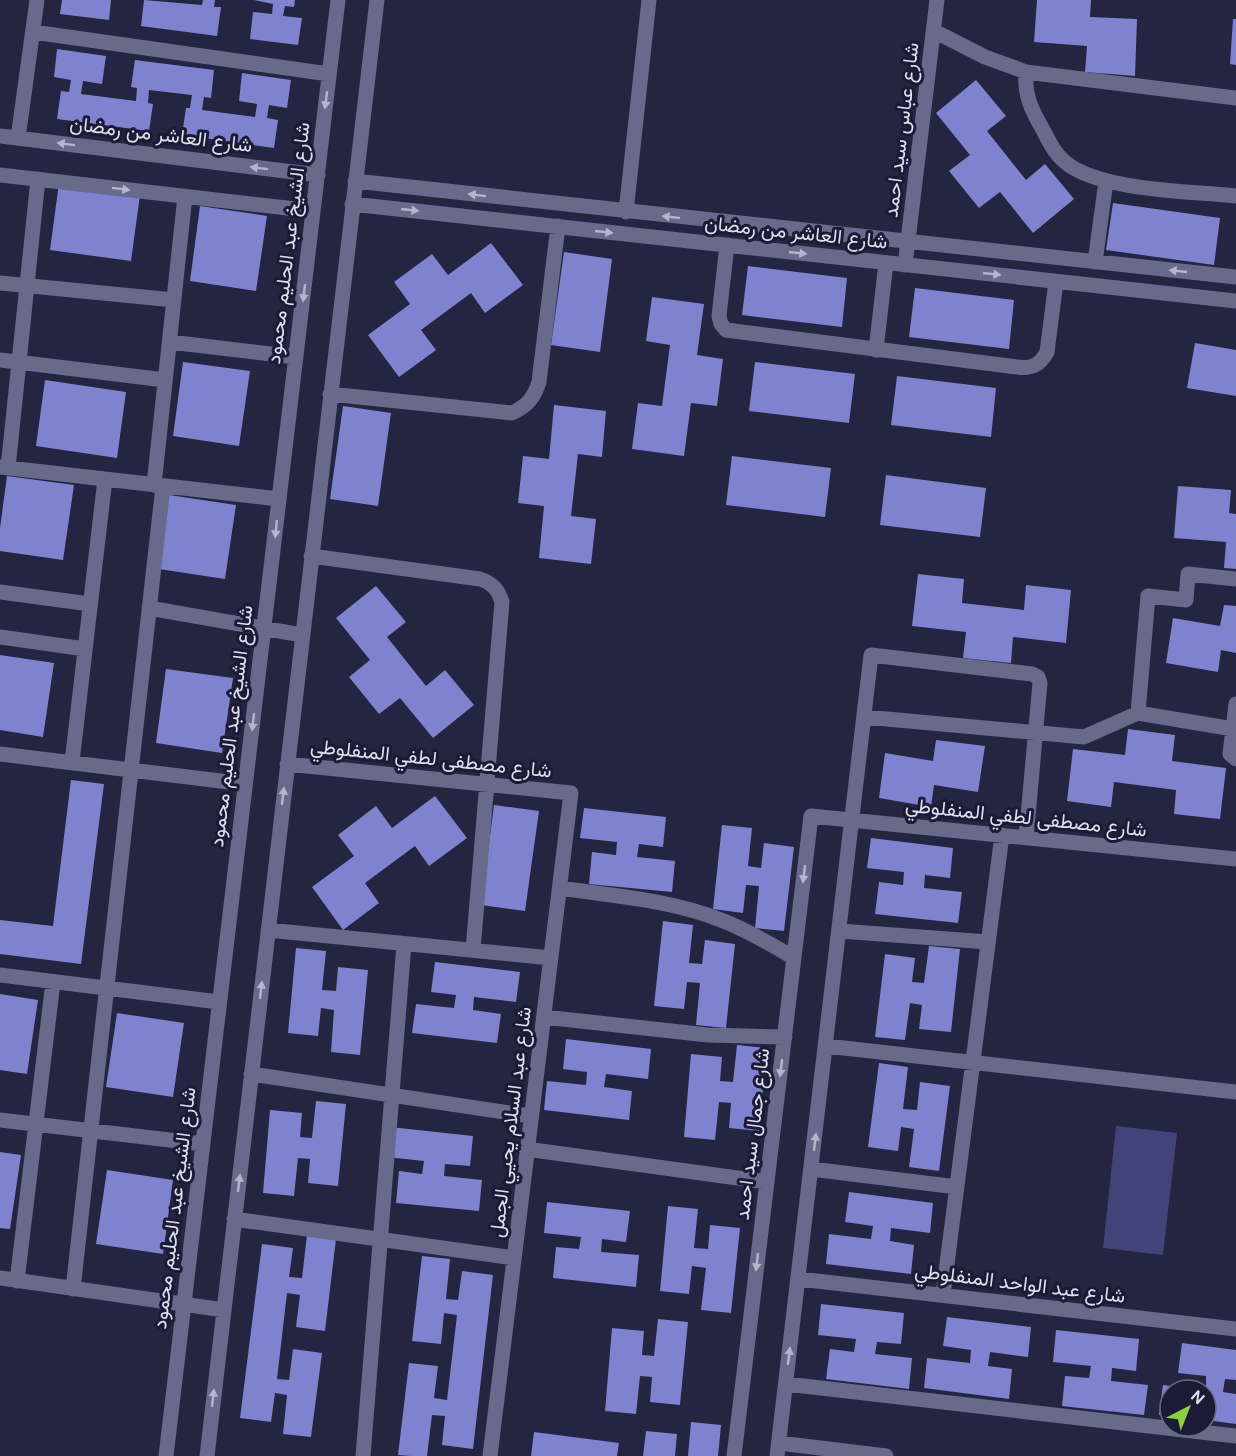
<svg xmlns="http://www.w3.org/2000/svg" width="1236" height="1456" font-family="'DM Sans',Vazirmatn,sans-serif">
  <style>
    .green { fill: #424379 }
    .building { fill: #7f82cf }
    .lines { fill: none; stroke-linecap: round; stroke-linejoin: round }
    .minor { stroke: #686a8b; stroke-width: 15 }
    .oneway { fill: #b4b6cd }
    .labels { text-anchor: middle; stroke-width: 6; stroke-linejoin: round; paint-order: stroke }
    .street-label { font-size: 20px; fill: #dddff1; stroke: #1b1b36 }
  </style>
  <rect width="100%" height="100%" fill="#242540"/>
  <path class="green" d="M1116 1126 1177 1133 1163 1255 1103 1248Z"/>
  <path class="building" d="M62 0H111L109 20 60 14Z
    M144 0 202 5 203 0H215L214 7H221L217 36 141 26Z
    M254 0H295L294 7 285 6 283 16 302 18 298 45 250 39 253 12 272 14 273 4Z
    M1037 0H1091L1090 17 1137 19 1135 76 1085 72 1087 46 1034 42Z
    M1233 19H1236V65L1230 64Z
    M57 49 106 56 102 84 83 81 81 94 136 101 137 88 131 87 135 60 214 70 211 98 204 97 202 110 255 117 257 104 239 101 242 73 291 80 287 108 269 105 267 118 278 120 274 148 182 135 186 108H190L192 95 149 90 148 103 153 104 149 131 57 119 61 91 69 92 71 80 54 77Z
    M976 80 1006 116 987 131 1026 180 1045 164 1074 199 1033 233 1000 192 979 208 949 171 970 155 936 113Z
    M59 183 140 195 131 261 50 250Z
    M1113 203 1220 218 1214 265 1106 250Z
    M200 206 267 216 256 291 190 281Z
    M491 243 523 285 485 313 471 293 421 330 436 350 399 377 368 335 410 304 394 282 432 254 448 275Z
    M564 252 612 259 600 352 551 345Z
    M748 266 847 278 842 327 742 315Z
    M915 288 1014 300 1009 349 909 337Z
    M652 297 704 304 697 355 723 359 717 406 691 403 684 456 632 449 638 403 662 406 670 345 646 341Z
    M1195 343 1236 350V396L1187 388Z
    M183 362 250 371 239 446 173 436Z
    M755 362 855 374 849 423 749 411Z
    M897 376 996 388 991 437 891 425Z
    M45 380 126 392 117 458 36 446Z
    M554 405 606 411 602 457 578 454 571 516 596 519 591 564 539 558 544 506 518 503 523 456 549 459Z
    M343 406 391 413 378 506 330 499Z
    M732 456 831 468 825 517 726 505Z
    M886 475 986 488 980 537 880 525Z
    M7 476 74 485 63 560 0 551V528Z
    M1178 486 1231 490 1229 513 1236 514V569L1224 568 1226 542 1174 538Z
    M169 495 236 505 225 579 159 569Z
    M918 574 964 579 962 603 1024 610 1026 585 1071 590 1066 643 1013 637 1011 663 963 658 966 632 912 626Z
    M376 586 406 622 387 637 426 686 445 670 474 705 433 738 400 698 379 714 349 677 370 660 336 618Z
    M1224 605 1236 606V653L1221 650 1218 672 1166 663 1173 618 1220 626Z
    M0 655 54 663 43 737 0 730Z
    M166 669 233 678 222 753 156 743Z
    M1128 729 1175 735 1172 761 1226 768 1220 819 1174 814 1176 790 1114 782 1111 807 1067 801 1073 749 1125 755Z
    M936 740 985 746 978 792 934 785 931 807 879 798 885 753 933 761Z
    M71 780 104 784 81 964 0 954V920L53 926Z
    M435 796 467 838 429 866 415 846 365 883 379 903 343 930 312 887 354 856 338 835 376 806 392 828Z
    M494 805 539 811 525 911 481 905Z
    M584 808 666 817 663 847 639 844 637 857 675 861 672 892 589 884 592 852 616 855 617 842 580 838Z
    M722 825 752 828 748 866 761 868 764 843 794 847 784 931 755 928 759 886 746 885 743 913 713 909Z
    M871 838 953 848 950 878 925 875 924 888 962 892 958 923 875 914 879 882 903 885 904 872 867 868Z
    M663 921 693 925 689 963 702 964 705 940 735 944 726 1028 696 1025 700 983 687 982 684 1009 654 1006Z
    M929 946 960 949 951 1032 919 1029 922 1005 910 1003 905 1040 875 1037 885 954 915 958 912 982 924 983Z
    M296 948 326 951 322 990 336 991 338 967 368 970 360 1055 331 1052 334 1010 321 1008 318 1036 288 1033Z
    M435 962 520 972 516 1002 474 997 473 1010 501 1014 497 1043 412 1033 416 1004 454 1008 456 995 431 992Z
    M0 994 38 1000 27 1074 0 1070Z
    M117 1013 184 1023 173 1097 106 1087Z
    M566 1039 651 1049 648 1079 606 1074 604 1087 632 1091 629 1120 544 1110 547 1081 586 1085 587 1072 563 1069Z
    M737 1045 767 1048 759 1131 729 1128 731 1103 719 1102 715 1140 684 1137 691 1054 722 1057 720 1081 733 1082Z
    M879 1063 908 1067 903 1109 917 1110 920 1082 950 1086 939 1171 909 1167 914 1129 901 1127 898 1151 868 1147Z
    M316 1101 346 1104 338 1186 308 1183 310 1159 298 1158 294 1196 263 1193 270 1110 302 1113 300 1137 312 1138Z
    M390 1127 473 1136 470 1166 445 1164 444 1176 482 1180 479 1211 396 1203 399 1171 422 1174 424 1161 387 1157Z
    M0 1152 21 1155 10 1229 0 1228Z
    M107 1170 173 1180 163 1254 96 1244Z
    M849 1192 933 1203 930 1233 891 1228 890 1241 914 1245 911 1274 826 1264 829 1234 871 1239 873 1226 845 1222Z
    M547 1202 630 1211 626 1242 602 1239 601 1252 639 1255 636 1287 553 1278 556 1247 579 1249 581 1237 544 1233Z
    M668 1206 698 1209 694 1248 708 1249 710 1225 740 1228 731 1313 701 1310 706 1268 692 1266 689 1294 660 1291Z
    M307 1235 336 1239 325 1331 296 1327 300 1295 287 1293 277 1379 289 1380 293 1349 322 1353 311 1437 283 1434 287 1395 275 1393 271 1422 240 1418 262 1244 293 1248 289 1277 302 1278Z
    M422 1256 450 1259 446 1299 458 1300 462 1271 493 1275 473 1449 442 1445 445 1416 432 1415 427 1456H411L398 1455 409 1363 438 1366 434 1398 447 1400 457 1315 444 1313 441 1344 412 1341Z
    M821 1304 904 1313 901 1344 877 1342 875 1354 912 1358 909 1389 826 1379 830 1349 854 1352 856 1339 818 1335Z
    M947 1317 1031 1327 1028 1357 990 1352 988 1366 1012 1369 1009 1399 924 1388 927 1358 970 1363 971 1350 943 1346Z
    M658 1319 688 1322 680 1405 650 1402 652 1377 640 1376 636 1414 605 1411 612 1328 644 1331 642 1355 654 1356Z
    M1056 1330 1139 1339 1136 1371 1112 1368 1111 1381 1148 1385 1144 1415 1062 1406 1065 1376 1089 1378 1091 1366 1053 1362Z
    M1182 1343 1236 1350V1380L1225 1379 1223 1392 1236 1394V1424L1206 1420V1376L1178 1373Z
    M1163 1385 1195 1389V1390H1170V1416L1159 1415Z
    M691 1422 721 1425 718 1456H688Z
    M646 1431 677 1434 675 1456H643Z
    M534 1432 619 1443 617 1456H531Z"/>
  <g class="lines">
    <path class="minor" d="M934 31 985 57 1026 72 1236 98
      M33 32 329 74
      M1026 72C1024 94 1031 109 1042 128 1049 141 1054 153 1065 162 1099 191 1191 191 1236 196
      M0 136 318 175
      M18 138 37 0
      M0 175 313 211
      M355 181 1236 277
      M352 204 1236 301
      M626 212 649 0
      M727 245 719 316 721 324 726 330 1017 367C1032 369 1040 365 1047 352L1056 282
      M1095 262 1106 181
      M905 265 937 0
      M0 283 174 300
      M170 342 296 357
      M876 350 886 263
      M0 360 165 380
      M330 394 512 413C527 406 534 398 539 382L558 226
      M0 467 279 499
      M8 468 38 179
      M154 485 185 196
      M311 556 480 579C492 583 498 589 502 602L473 950
      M0 592 90 604
      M149 608 302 635
      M0 637 85 649
      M1138 713 1148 596 1186 600 1188 574 1236 579
      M865 717 1084 737 1138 713 1233 729 1236 704
      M1233 729 1230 754 1236 759
      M0 754 245 784
      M72 762 105 479
      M287 764 571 793 490 1456
      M560 888C613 896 671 900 721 920 747 930 771 944 794 958
      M268 930 551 958
      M840 931 988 942
      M0 975 219 1002
      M544 1017 708 1035 785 1037
      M826 1046 1236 1092
      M251 1074 530 1116
      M0 1120 203 1144
      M526 1149 767 1182
      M811 1169 957 1187
      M234 1219 514 1258
      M0 1278 224 1310
      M799 1279 1236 1329
      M17 1281 53 982
      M73 1289 163 486
      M943 1295 1002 835
      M786 1384 1236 1436
      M779 1443 886 1456
      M166 1456 338 0
      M207 1456 377 0
      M363 1456 404 944
      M734 1456 811 816 1236 859
      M777 1456 871 655 1032 674 1038 677 1040 683 1026 838"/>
  </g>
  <defs><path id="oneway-solid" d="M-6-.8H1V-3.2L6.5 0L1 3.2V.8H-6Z" transform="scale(1.5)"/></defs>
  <g class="oneway">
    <use href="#oneway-solid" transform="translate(326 100) rotate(97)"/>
    <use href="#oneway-solid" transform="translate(66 144) rotate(-173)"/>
    <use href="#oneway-solid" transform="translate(259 168) rotate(-173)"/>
    <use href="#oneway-solid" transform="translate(121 189) rotate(7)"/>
    <use href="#oneway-solid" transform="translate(477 195) rotate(-173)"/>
    <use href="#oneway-solid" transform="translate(410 210) rotate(6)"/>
    <use href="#oneway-solid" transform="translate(671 217) rotate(-174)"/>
    <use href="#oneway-solid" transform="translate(604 232) rotate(6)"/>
    <use href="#oneway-solid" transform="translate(798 253) rotate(6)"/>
    <use href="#oneway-solid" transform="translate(1178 271) rotate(-174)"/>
    <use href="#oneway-solid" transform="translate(992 274) rotate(6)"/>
    <use href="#oneway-solid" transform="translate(304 293) rotate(97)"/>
    <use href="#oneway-solid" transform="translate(276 529) rotate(96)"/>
    <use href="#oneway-solid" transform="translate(253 722) rotate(97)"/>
    <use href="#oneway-solid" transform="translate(283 796) rotate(-83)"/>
    <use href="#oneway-solid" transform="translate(804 874) rotate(97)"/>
    <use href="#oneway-solid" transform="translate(261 990) rotate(-83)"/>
    <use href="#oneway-solid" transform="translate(781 1068) rotate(97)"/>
    <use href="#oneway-solid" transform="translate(815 1142) rotate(-83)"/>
    <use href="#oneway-solid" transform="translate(239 1183) rotate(-83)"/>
    <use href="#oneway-solid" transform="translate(757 1262) rotate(97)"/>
    <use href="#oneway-solid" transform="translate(789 1356) rotate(-83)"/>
    <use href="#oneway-solid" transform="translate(213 1398) rotate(-83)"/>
  </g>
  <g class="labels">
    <g class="street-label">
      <text transform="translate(901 130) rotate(-83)" y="7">شارع عباس سيد احمد</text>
      <text transform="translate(161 134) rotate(7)" y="7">شارع العاشر من رمضان</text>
      <text transform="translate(796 232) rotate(6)" y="7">شارع العاشر من رمضان</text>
      <text transform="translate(288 243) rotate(-83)" y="7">شارع الشيخ عبد الحليم محمود</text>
      <text transform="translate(231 726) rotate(-83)" y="7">شارع الشيخ عبد الحليم محمود</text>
      <text transform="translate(431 758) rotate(6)" y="7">شارع مصطفى لطفي المنفلوطي</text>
      <text transform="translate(1026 817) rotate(6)" y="7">شارع مصطفى لطفي المنفلوطي</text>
      <text transform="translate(510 1122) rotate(-83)" y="7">شارع عبد السلام يحيي الجمل</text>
      <text transform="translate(752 1134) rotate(-83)" y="7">شارع جمال سيد احمد</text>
      <text transform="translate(174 1208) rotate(-83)" y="7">شارع الشيخ عبد الحليم محمود</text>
      <text transform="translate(1020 1283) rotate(7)" y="7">شارع عبد الواحد المنفلوطي</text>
    </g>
  </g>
  <g transform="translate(1188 1408) rotate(42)"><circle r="28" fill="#1b1b36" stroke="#696981" stroke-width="1.5"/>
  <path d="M0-4.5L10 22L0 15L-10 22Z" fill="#8ece43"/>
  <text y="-9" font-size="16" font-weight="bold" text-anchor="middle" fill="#dddff1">N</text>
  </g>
</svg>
